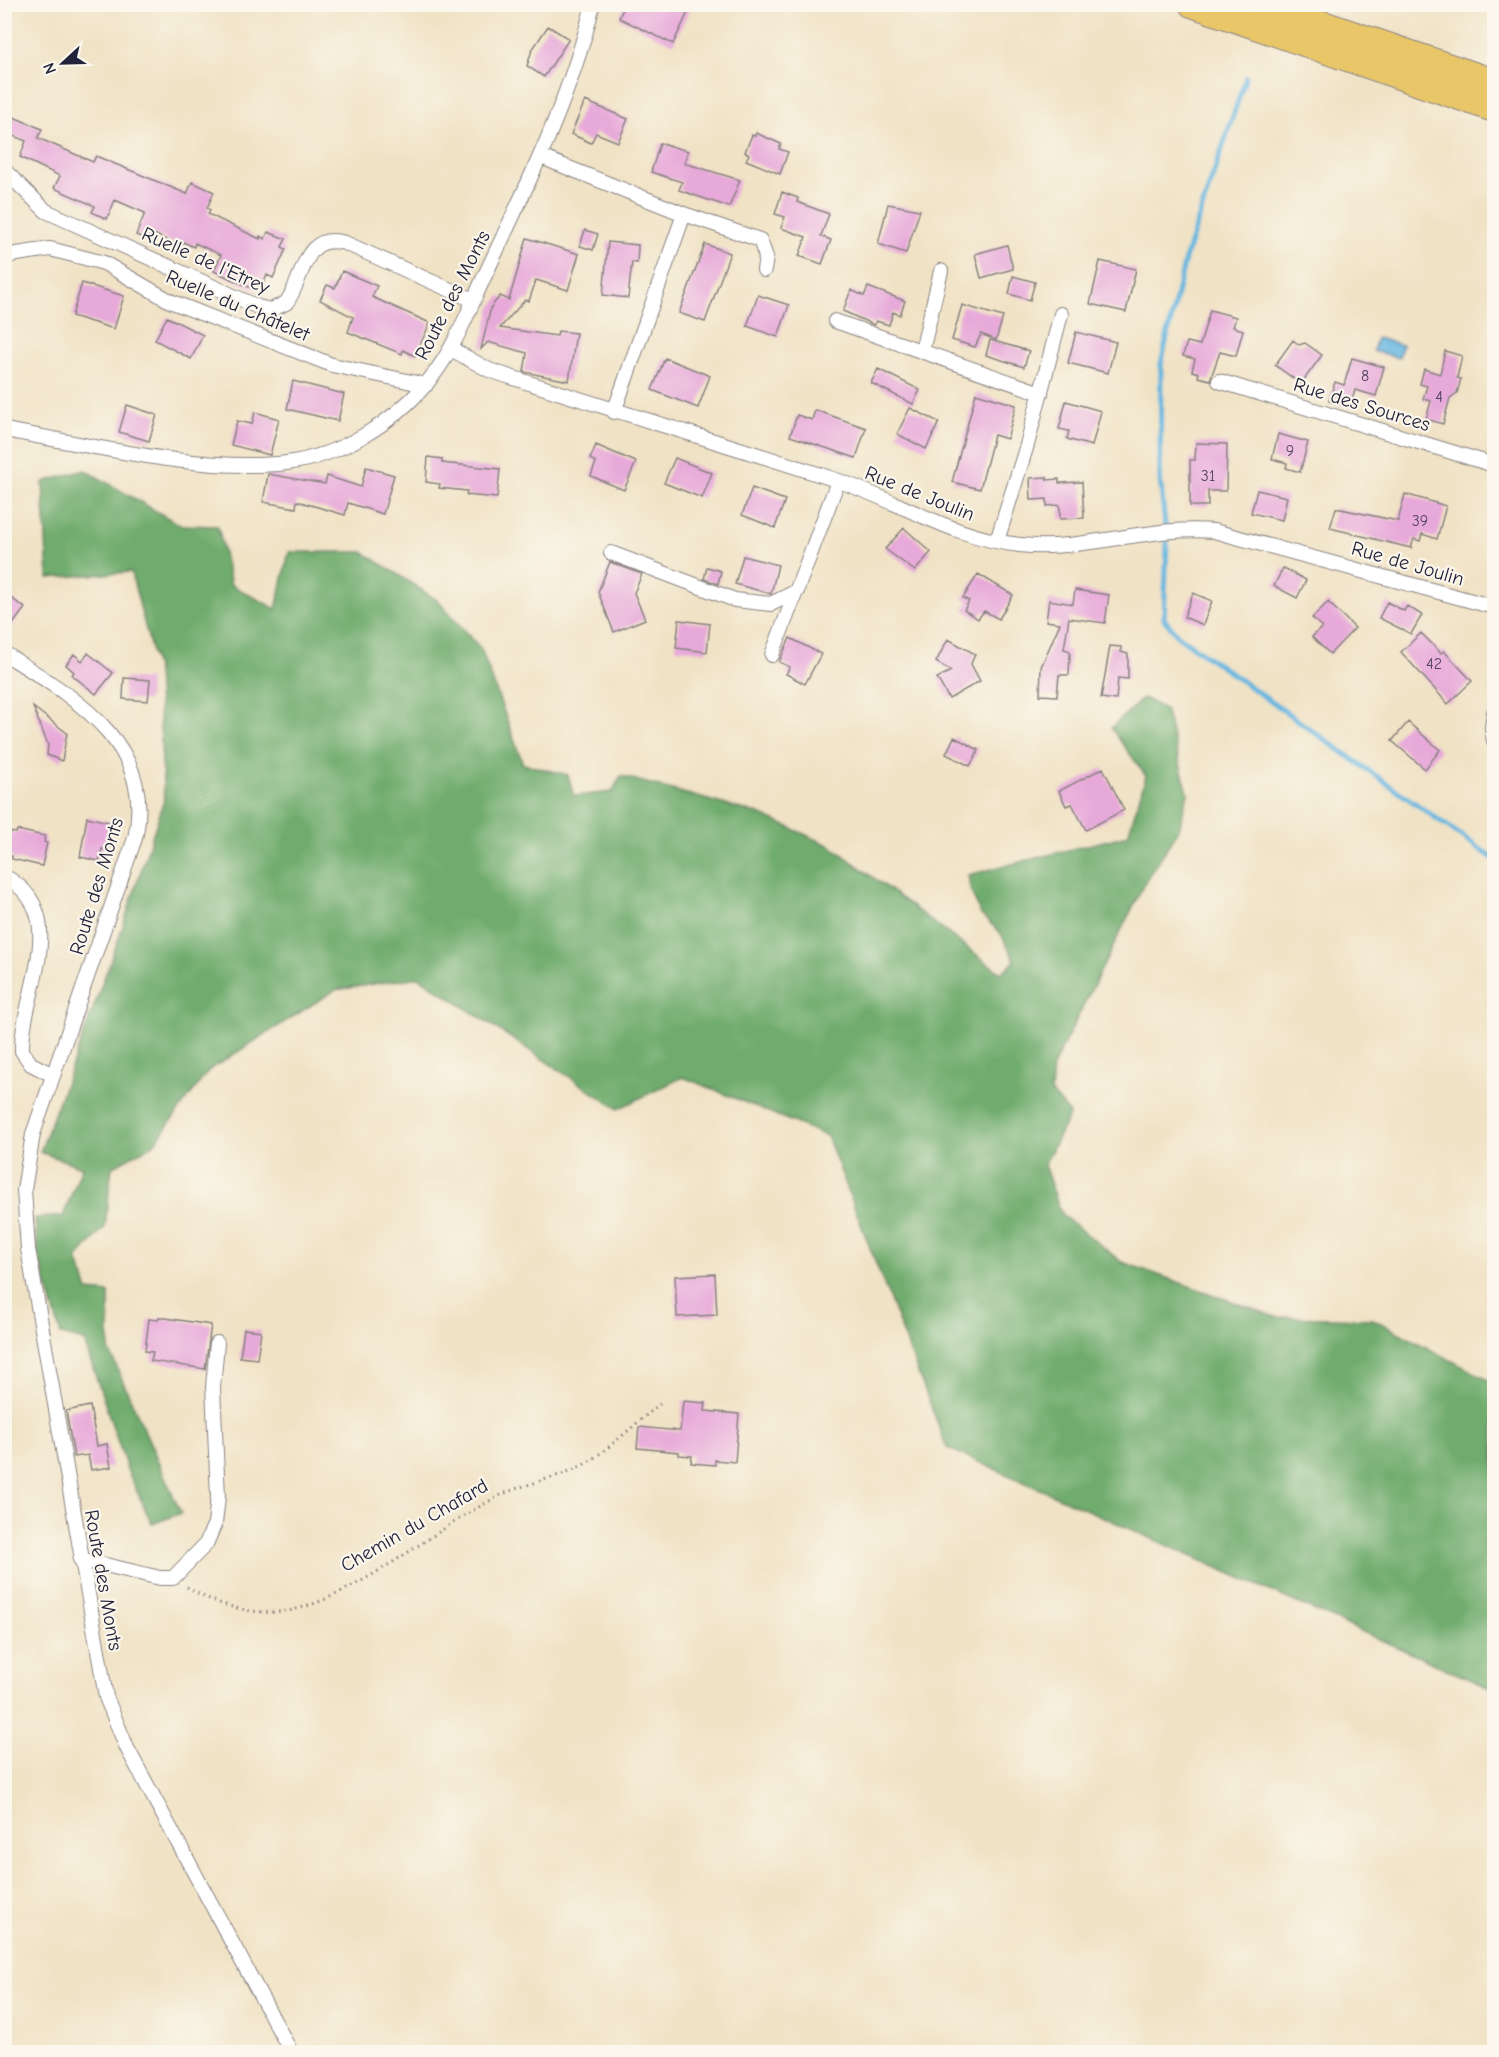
<svg xmlns="http://www.w3.org/2000/svg" width="1499" height="2057" font-family="'Comic Neue',sans-serif">
  <style>
    .forest { fill: #6fac6d; stroke: #486754; stroke-width: 1.5 }
    .water { fill: #65b6e0; stroke: #446c8e; stroke-width: 1.5 }
    .lines { fill: none; stroke-linecap: round; stroke-linejoin: round }
    .stream { stroke: #65b6e0; stroke-width: 5 }
    .building { fill: #e7a9d9 }
    .street-casing { stroke: #898280; stroke-width: 16 }
    .highway-casing { stroke: #898280; stroke-width: 28 }
    .path { stroke: #898280; stroke-width: 3; stroke-dasharray: 1.5 4.5; stroke-linecap: butt }
    .street { stroke: #fff; stroke-width: 14 }
    .highway { stroke: #e9c769; stroke-width: 26 }
    .labels { text-anchor: middle; stroke-width: 4.5; stroke-linejoin: round; paint-order: stroke }
    .number-label { font-size: 16px; fill: #534462 }
    .street-label { font-size: 20px; fill: #22223b; stroke: #fbf7ec }
  </style>
  <rect width="100%" height="100%" fill="#fbf7ec"/>
  <filter id="ink" filterUnits="userSpaceOnUse"><feTurbulence type="fractalNoise" baseFrequency=".0167" numOctaves="2"/><feDisplacementMap in="SourceGraphic" scale="12" xChannelSelector="R" yChannelSelector="G"/><feConvolveMatrix kernelMatrix="1 2 1 2 8 2 1 2 1" color-interpolation-filters="sRGB"/></filter>
  <filter id="wash" filterUnits="userSpaceOnUse"><feTurbulence type="fractalNoise" baseFrequency=".008" numOctaves="4" result="noise"/><feDisplacementMap in="SourceGraphic" scale="24" xChannelSelector="R" yChannelSelector="G"/><feGaussianBlur stdDeviation="1.35" result="paint"/><feColorMatrix in="noise" values="0 0 0 0 0 0 0 0 0 0 0 0 0 0 0 0 0 1.4 0 .05"/><feComposite in="paint" operator="in"/></filter>
  <g filter="url(#wash)">
    <rect width="100%" height="100%" fill="#f0e2c5"/>
    <path class="forest" d="M85 470 180 525 218 526 231 585 276 609 289 552H363L437 600 481 649 523 764 568 775 574 796 612 792 621 776 759 814 831 846 1001 973 1015 961 1000 932 981 915 970 889 968 875 1128 835 1146 776 1111 728 1143 698 1165 709 1188 793 1179 829 1147 879 1053 1066 1051 1092 1070 1114 1044 1165 1062 1215 1122 1262 1276 1317 1373 1319 1494 1383V1690L947 1448 827 1136 683 1077 618 1109 419 977 335 990 209 1070 154 1144 112 1167 105 1227 77 1258 88 1291 109 1293V1350L181 1513 152 1524 128 1472 84 1341 61 1335 37 1252 35 1218 63 1216 82 1167 40 1152 120 935 164 800 157 672 131 572 48 578 43 482Z"/>
    <path class="water" d="M1377 338 1402 345 1399 358 1373 351Z"/>
    <g class="lines">
      <path class="stream" d="M1246 77 1185 259 1161 364 1160 478 1167 543 1164 619 1178 636 1494 859"/>
    </g>
    <g id="blocks">
      <path class="building" d="M625 4H692L673 44 619 18Z
        M548 26 569 39 544 77 527 66 532 50Z
        M585 101 628 119 618 142 596 133 591 143 571 134Z
        M4 113 42 129 38 138 93 162 96 156 187 194 192 182 214 192 207 208 210 210 208 214 260 239V236L265 239 268 232 286 239 282 247 286 249 273 278 267 275 260 292 214 271 221 255 195 243 194 247 183 242 181 247 154 234 151 241 136 235 145 213 115 200 107 219 92 212 95 206 54 188 60 176 20 157 26 141 4 132Z
        M756 133 781 144 779 149 788 152 780 174 746 160 749 154 745 152 752 135 755 136Z
        M660 143 688 151 684 163 740 180 729 207 679 190 682 182 651 172Z
        M782 192 798 198 797 202 829 214 821 236 831 240 822 264 799 256 806 237 781 228 785 217 775 214Z
        M888 204 920 210 906 253 878 244Z
        M585 230 598 234 593 250 580 246Z
        M527 238 579 254 568 290 536 280 529 301 525 300 500 328 557 336 558 331 576 333 569 381 524 372 527 353 488 342 481 349 491 307 500 296 509 300Z
        M608 242 638 245 637 263 632 262 628 298 603 295Z
        M705 244 730 253 705 322 679 313Z
        M1007 245 1013 269 981 278 975 254Z
        M1100 261 1136 269 1126 312 1090 304Z
        M342 271 377 286 372 297 430 323 415 356 403 350 402 354 348 332 353 317 320 300 327 285 335 288Z
        M1013 276 1035 282 1030 300 1009 294Z
        M82 283 124 296 114 329 72 316Z
        M868 287 905 301 900 315 893 312 889 325 876 321 874 325 843 311 851 290 864 296Z
        M758 295 789 305 778 337 747 326Z
        M962 305 1003 317 996 340 981 334 975 347 952 340Z
        M1210 310 1236 317 1233 327 1243 330 1236 356 1220 352 1210 380 1198 377 1199 373 1192 371 1195 359 1183 356 1187 342 1200 345Z
        M167 317 203 335 191 359 155 340Z
        M1076 332 1116 342 1108 373 1068 363Z
        M990 340 1029 351 1024 367 986 355Z
        M1293 340 1299 345 1305 343 1322 355 1301 384 1275 365Z
        M1445 351 1462 356 1457 378 1461 379 1457 393 1450 398 1443 424 1426 419 1431 401 1423 399 1427 386 1420 384 1424 369 1440 374Z
        M665 358 710 376 698 408 652 390Z
        M1352 358 1384 367 1376 396 1355 390 1350 407 1329 401 1335 382 1344 385Z
        M878 369 920 390 913 404 871 383Z
        M293 381 344 394 338 421 287 409Z
        M976 393 1016 405 1007 439 994 435 980 489 952 482Z
        M1066 401 1101 411 1092 446 1067 439 1069 431 1059 429Z
        M127 405 157 415 149 441 119 432Z
        M910 408 939 422 926 449 897 434Z
        M815 410 866 428 856 458 790 436 797 415 812 420Z
        M255 412 279 419 270 455 231 445 237 421 252 424Z
        M1278 434 1308 442 1300 472 1286 468 1287 463 1272 459Z
        M1196 443 1227 444 1226 491H1208V506H1190V460H1195Z
        M596 445 636 462 624 490 591 476 596 462 590 459Z
        M428 457 442 459V463L500 469 497 498 466 495 467 491 439 488 440 484 426 482Z
        M675 458 712 473 702 498 664 483Z
        M366 467 394 475 383 514 348 503 345 515 297 501 296 508 263 502 268 474 325 484 327 476 361 487Z
        M1047 477V480L1059 479V483L1082 482 1084 518 1060 519V505L1047 506V499L1031 500 1030 478Z
        M752 488 785 500 775 528 742 515Z
        M1257 490 1287 497 1282 520 1251 513Z
        M1405 494 1446 506 1437 539 1422 534 1420 541 1414 539 1411 548 1330 528 1336 508 1398 521Z
        M904 528 931 552 915 571 885 549Z
        M743 556 778 565 771 594 735 584Z
        M610 562 642 574 634 593 645 619 614 632 598 592Z
        M707 567 721 571 718 584 704 579Z
        M1283 568 1306 580 1297 598 1274 586Z
        M978 574 1013 595 999 619 984 611 978 619 964 610 969 601 963 598Z
        M1075 590 1109 595 1105 623 1069 618 1064 649 1070 651 1069 675H1059L1057 696 1040 695 1041 667 1060 623 1046 621 1049 600 1073 604Z
        M4 593 25 608 4 636Z
        M1193 593 1212 601 1203 625 1184 617Z
        M1328 602 1355 628 1330 654 1312 637 1322 627 1312 618Z
        M1387 602 1404 611 1407 606 1422 615 1411 634 1379 618Z
        M679 620 710 624 707 652 676 648Z
        M1421 633 1441 653 1444 651 1472 681 1448 704 1401 652Z
        M790 638 821 654 805 684 786 674 790 667 779 662Z
        M948 639 975 654 971 664 980 681 949 699 937 678 951 671 936 662Z
        M1110 646 1121 647V652L1128 654V679L1118 678 1116 700 1101 698Z
        M88 653 113 673 96 694 72 675 74 672 66 665 74 654 82 661Z
        M124 678 150 680 148 701 123 699Z
        M33 707 67 733 62 761 47 755 48 745Z
        M1408 722 1440 750 1425 769 1392 741Z
        M954 737 979 750 970 766 946 754Z
        M1103 768 1124 810 1086 830 1072 804 1066 806 1059 791Z
        M87 817 113 823 106 849H102L99 861 80 857Z
        M17 830 45 836 44 842 47 843 42 866 12 859V856L4 854 9 832 16 833Z
        M715 1274 717 1315 677 1317 675 1276Z
        M159 1317 211 1325 205 1369 151 1361 153 1352 145 1351 149 1319 158 1320Z
        M244 1329 261 1331 257 1359 240 1357Z
        M683 1401 706 1403 705 1411 739 1414 735 1462 715 1460V1465L691 1463 692 1456 679 1455V1452L637 1448 639 1427 680 1431Z
        M90 1406 97 1446 107 1444 111 1467 91 1470 88 1455 74 1457 66 1411Z"/>
    </g>
  </g>
  <g filter="url(#ink)">
    <use href="#blocks" fill-opacity="0" stroke="#898280" stroke-width="1.5"/>
    <g class="lines">
      <g class="street-casing">
        <path id="street" d="M541 157 684 214 760 240 766 257 764 270
          M4 170 46 211 258 307 271 310 286 303C305 279 302 231 345 243L473 300
          M4 256 50 249 104 263 170 301 332 365 426 385
          M835 321 1041 393
          M451 349 489 370C604 408 721 442 836 480 899 501 953 538 1020 545 1083 552 1150 525 1214 531L1494 607
          M922 351 941 271
          M1219 381 1494 465
          M614 412 684 214
          M4 430C92 445 200 473 287 463 339 456 392 424 426 384 454 352 468 311 486 273 527 186 570 99 593 4
          M997 541 1027 445 1061 314
          M611 553 735 600 771 604 797 591
          M4 653C71 696 157 743 135 838L33 1134 24 1190 28 1249 106 1697 127 1748 291 2052
          M772 655 838 481
          M1494 712 1492 728 1494 741
          M4 876C74 913 21 992 22 1051L31 1064 53 1075
          M80 1559 160 1578H173L206 1544 215 1523 218 1497 213 1387 217 1343"/>
      </g>
      <g class="highway-casing">
        <path id="highway" d="M1192 4 1494 109
          M1264 4 1494 82"/>
      </g>
      <path class="path" d="M187 1587C215 1605 253 1616 287 1611 352 1600 435 1529 495 1498 521 1484 553 1480 581 1466 605 1453 637 1422 660 1404"/>
      <use href="#street" class="street"/>
      <use href="#highway" class="highway"/>
    </g>
  </g>
  <g class="labels">
    <g class="number-label">
      <text x="1365" y="381">8</text>
      <text x="1439" y="402">4</text>
      <text x="1290" y="456">9</text>
      <text x="1208" y="481">31</text>
      <text x="1420" y="526">39</text>
      <text x="1434" y="669">42</text>
    </g>
    <g class="street-label">
      <text transform="translate(206 260) rotate(24)" y="7">Ruelle de l'Etrey</text>
      <text transform="translate(452 295) rotate(-63)" y="7">Route des Monts</text>
      <text transform="translate(238 305) rotate(23)" y="7">Ruelle du Châtelet</text>
      <text transform="translate(1362 404) rotate(17)" y="7">Rue des Sources</text>
      <text transform="translate(920 493) rotate(22)" y="7">Rue de Joulin</text>
      <text transform="translate(1408 563) rotate(16)" y="7">Rue de Joulin</text>
      <text transform="translate(96 886) rotate(-73)" y="7">Route des Monts</text>
      <text transform="translate(414 1525) rotate(-30)" y="7">Chemin du Chafard</text>
      <text transform="translate(104 1580) rotate(80)" y="7">Route des Monts</text>
    </g>
  </g>
  <rect width="1499" height="2057" fill="none" stroke="#fbf7ec" stroke-width="24"/>
  <g transform="translate(63 63) rotate(248)" stroke="#fbf7ec" stroke-width="4.5" paint-order="stroke">
  <path d="M0-4.5L10 22L0 15L-10 22Z" fill="#22223b"/>
  <text y="-9" font-size="16" font-weight="bold" text-anchor="middle" fill="#22223b">N</text>
  </g>
</svg>
